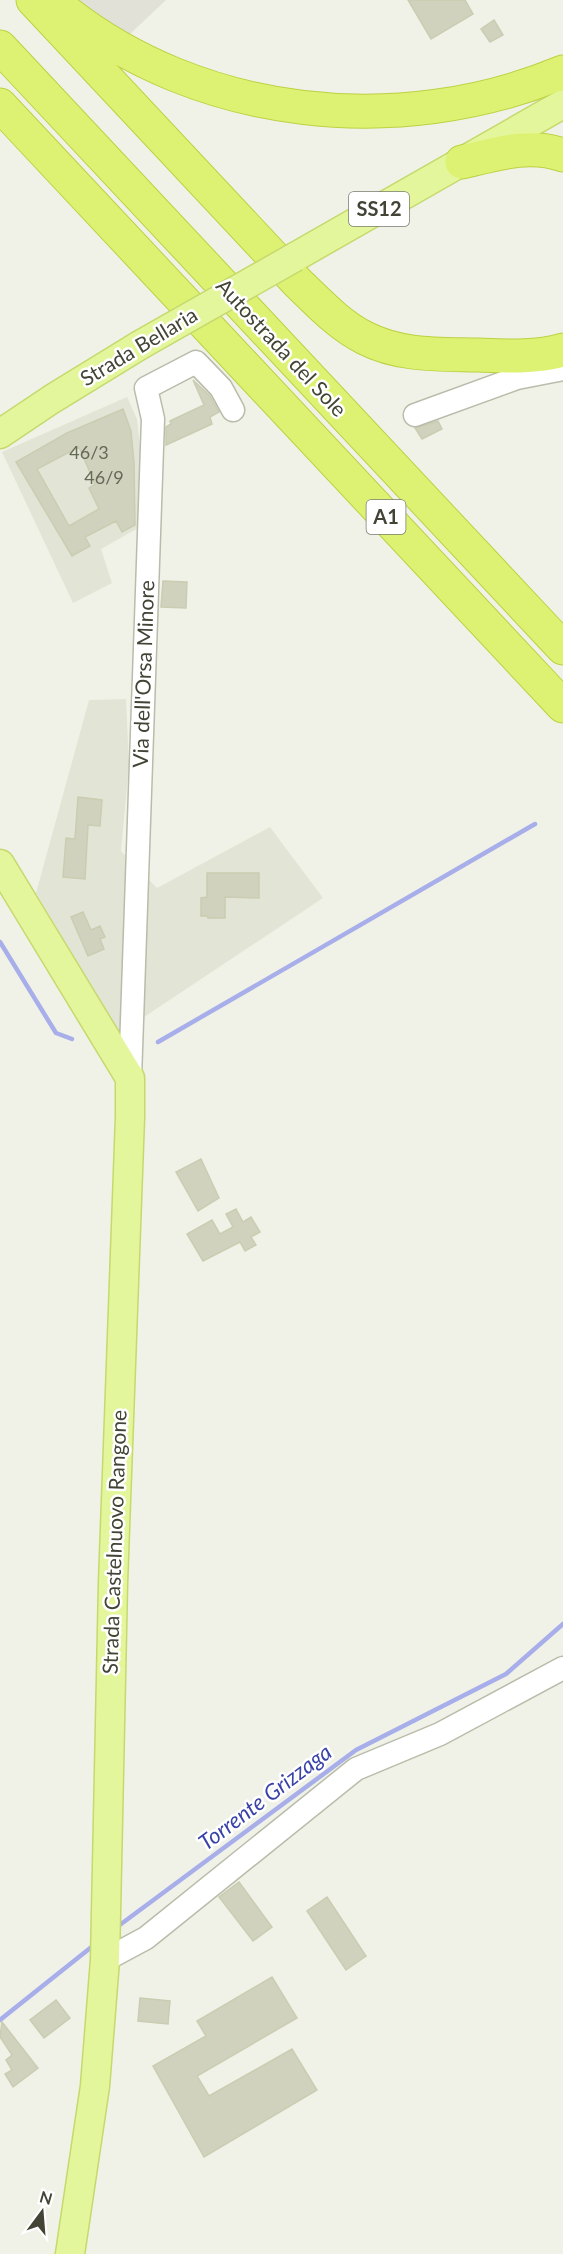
<svg xmlns="http://www.w3.org/2000/svg" width="563" height="2254" font-family="Lato,sans-serif">
  <style>
    .residential { fill: #e2e5d5 }
    .industrial { fill: #e1e1d8 }
    .lines { fill: none; stroke-linecap: round; stroke-linejoin: round }
    .stream { stroke: #a8aeea; stroke-width: 4.5 }
    .building { fill: #d0d2bd; stroke: #cacdb1; stroke-width: 1.5; fill-rule: evenodd }
    .minor-casing { stroke: #b9bcaa; stroke-width: 25 }
    .major-casing { stroke: #c5d96d; stroke-width: 31 }
    .highway-casing { stroke: #bed043; stroke-width: 35 }
    .minor { stroke: #fff; stroke-width: 22 }
    .major { stroke: #e3f69c; stroke-width: 28 }
    .highway { stroke: #ddf272; stroke-width: 33 }
    .major-bridge-casing { stroke: #c5d96d; stroke-width: 31; stroke-linecap: butt }
    .major-bridge { stroke: #e3f69c; stroke-width: 28 }
    .labels { text-anchor: middle; stroke-width: 5; stroke-linejoin: round; paint-order: stroke }
    .number-label { font-size: 18px; fill: #666858 }
    .shield { fill: #fff; stroke: #7b7c72; stroke-width: 1.5 }
    .shield-label { font-size: 20px; font-weight: bold; fill: #434436 }
    .street-label { font-size: 21px; fill: #434436; stroke: #fff }
    .water-label { font-size: 22px; font-style: italic; fill: #3942a7; stroke: #fff }
  </style>
  <rect width="100%" height="100%" fill="#f0f2e7"/>
  <path class="residential" d="M127 397 137 419 141 457 140 527 101 549 112 583 73 603 2 452Z
    M126 699 129 765 121 851 157 888 270 827 323 898 120 1033 36 893 89 700Z"/>
  <path class="industrial" d="M79 0H166L130 34 108 22Z"/>
  <g class="lines">
    <path class="stream" d="M0 942 56 1033 72 1039
      M158 1042 535 824
      M117 1927 356 1750 506 1674 563 1624
      M0 2020 94 1945"/>
  </g>
  <path class="building" d="M408 0H465L473 14 431 39Z
    M494 20 503 35 490 42 481 29Z
    M193 380 210 396 219 412 210 417 212 424 166 445V427L171 424 170 421 204 405Z
    M123 409 131 431 134 463 135 525 122 532 116 521 85 537 90 546 72 556 16 462 67 433ZM79 447 95 484 89 488 99 509 69 526 37 469Z
    M438 421 442 429 422 439 415 428Z
    M163 581 187 582 186 608 161 607Z
    M78 797 102 800 100 826 88 825 85 879 63 877 66 838 75 839Z
    M207 873H259V898L225 897V918H208L207 916H201V898L207 897Z
    M83 912 91 930 100 926 105 937 100 939 104 949 88 956 71 917Z
    M201 1159 219 1198 198 1211 176 1172Z
    M236 1209 243 1222 251 1217 260 1232 251 1237 256 1245 245 1251 240 1242 203 1261 187 1234 212 1220 220 1234 233 1227 226 1214Z
    M239 1882 272 1927 253 1941 219 1897Z
    M327 1897 366 1956 346 1970 307 1911Z
    M272 1977 297 2018 197 2076 209 2096 292 2049 317 2090 204 2157 153 2066 206 2036 197 2021Z
    M140 1998 170 2001 168 2024 138 2021Z
    M56 2000 70 2018 44 2038 30 2020Z
    M2 2022 38 2068 13 2087 5 2074 12 2070 6 2060 12 2055 0 2037Z"/>
  <g class="lines">
    <g class="minor-casing">
      <path id="minor" d="M415 415 517 378 563 369
        M130 1078 153 419 146 388 196 362 221 388 233 410
        M105 1960 146 1938 356 1769 440 1734 563 1668"/>
    </g>
    <g class="major-casing">
      <path id="major" d="M295 257 563 104
        M0 434 52 399 140 345
        M0 864 130 1078V1117L113 1583 105 1960 95 2086 70 2254"/>
    </g>
    <g class="highway-casing">
      <path id="highway" d="M33 0 298 283C319 303 339 325 365 338 400 356 439 354 477 355 505 356 535 358 563 350
        M60 7C199 120 400 140 563 72
        M0 47 563 648
        M0 105 563 706
        M462 162C496 154 529 143 563 155"/>
    </g>
    <use href="#minor" class="minor"/>
    <use href="#major" class="major"/>
    <use href="#highway" class="highway"/>
    <g class="major-bridge-casing">
      <path id="major-bridge" d="M140 345 295 257"/>
    </g>
    <use href="#major-bridge" class="major-bridge"/>
  </g>
  <g class="labels">
    <g class="number-label">
      <text x="89" y="459">46/3</text>
      <text x="104" y="484">46/9</text>
    </g>
    <g class="shield">
      <rect x="349" y="192" width="60" height="34" rx="4.5"/>
      <rect x="366.5" y="500" width="39" height="34" rx="4.5"/>
    </g>
    <g class="shield-label">
      <text x="379" y="216">SS12</text>
      <text x="386" y="524">A1</text>
    </g>
    <g class="street-label">
      <text transform="translate(139 347) rotate(-31)" y="7">Strada Bellaria</text>
      <text transform="translate(281 348) rotate(47)" y="7">Autostrada del Sole</text>
      <text transform="translate(144 674) rotate(-88)" y="7">Via dell'Orsa Minore</text>
      <text transform="translate(115 1542) rotate(-88)" y="7">Strada Castelnuovo Rangone</text>
    </g>
    <g class="water-label">
      <text transform="translate(265 1797) rotate(-37)" y="8">Torrente Grizzaga</text>
    </g>
  </g>
  <g transform="translate(42 2212) rotate(16)" stroke="#ffffff" stroke-width="4.5" paint-order="stroke">
  <path d="M0-4.5L10 22L0 15L-10 22Z" fill="#434436"/>
  <text y="-9" font-size="16" font-weight="bold" text-anchor="middle" fill="#434436">N</text>
  </g>
</svg>
